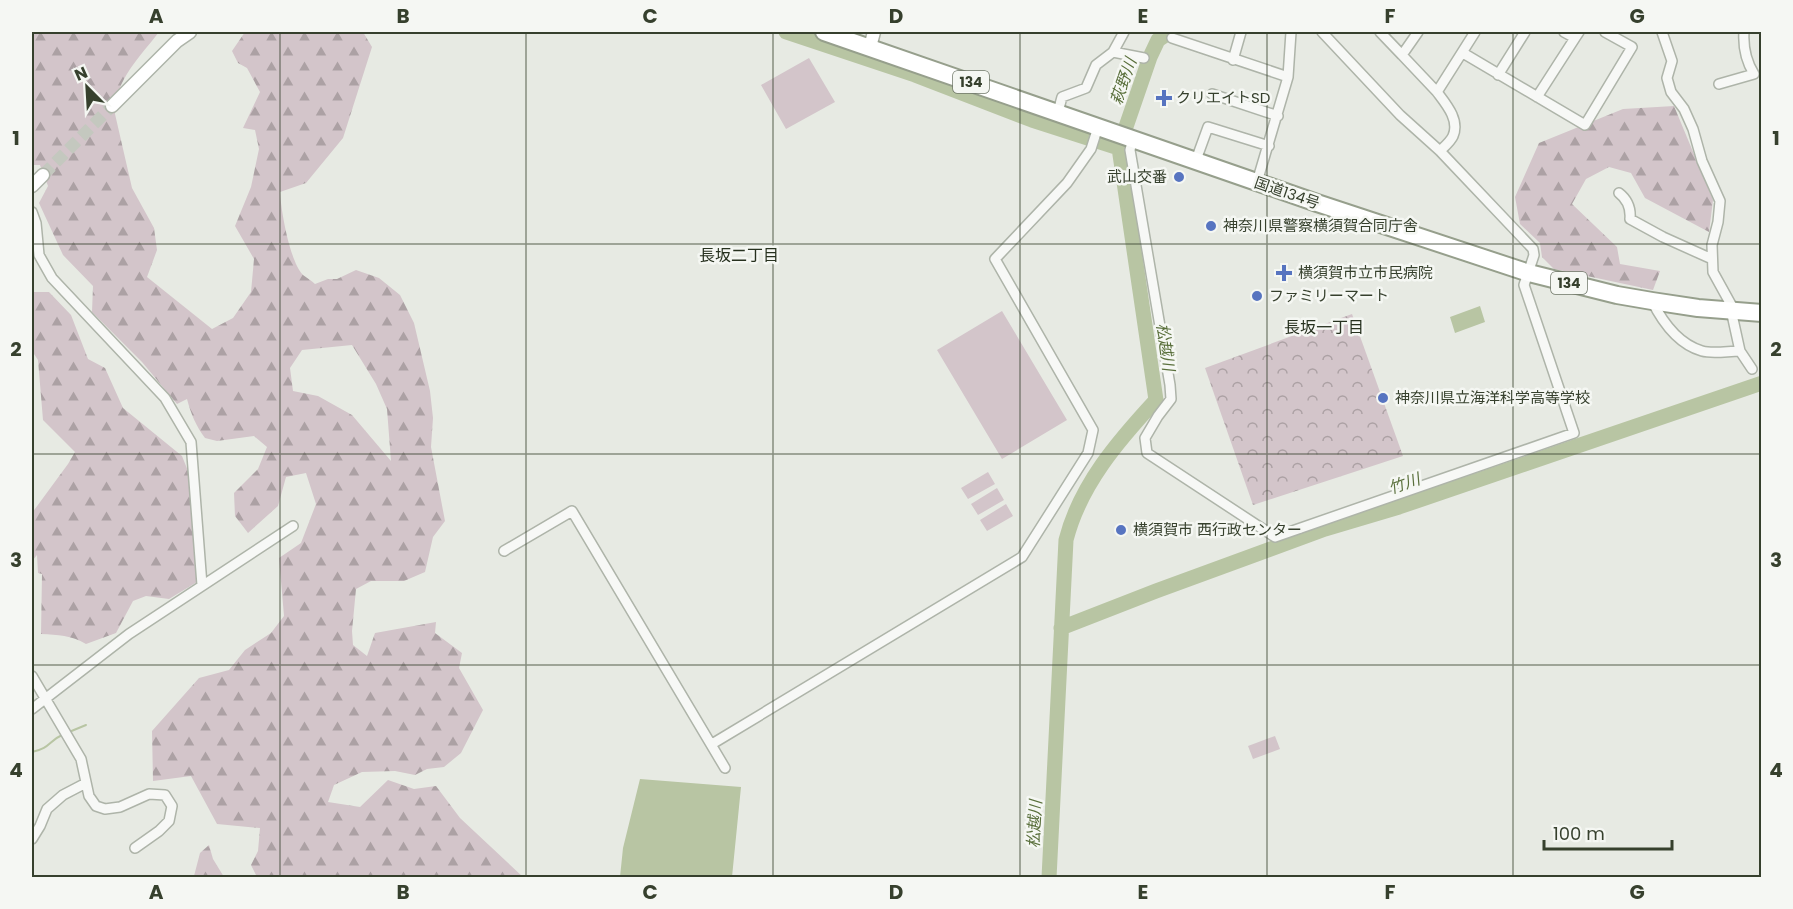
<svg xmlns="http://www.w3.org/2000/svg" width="1793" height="909" font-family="Poppins,'Noto Sans JP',sans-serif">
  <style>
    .grass { fill: #d3c5ca }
    .forest { fill: url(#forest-firs); fill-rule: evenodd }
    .park { fill: url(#park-crowns) }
    .water { fill: #b8c5a3 }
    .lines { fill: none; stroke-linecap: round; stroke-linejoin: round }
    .stream { stroke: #b8c5a3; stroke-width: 2 }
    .river { stroke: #b8c5a3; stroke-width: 15 }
    .secondary-tunnel { stroke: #c4c8bf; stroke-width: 12; stroke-dasharray: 12 6; stroke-linecap: butt }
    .street-casing { stroke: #aeb4a9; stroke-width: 12 }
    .secondary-casing { stroke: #aeb4a9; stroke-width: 15 }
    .highway-casing { stroke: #969f8c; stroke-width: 20 }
    .street { stroke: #f7f8f6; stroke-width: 9 }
    .secondary { stroke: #fff; stroke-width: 12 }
    .highway { stroke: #fff; stroke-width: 16 }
    .grid { fill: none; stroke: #36402d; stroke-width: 1.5; stroke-opacity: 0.55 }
    .poi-dot { fill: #5774c0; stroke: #f5f7f3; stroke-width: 2 }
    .labels { text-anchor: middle; stroke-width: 5; stroke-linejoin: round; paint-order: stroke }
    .shield { fill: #f5f7f3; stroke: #6f7768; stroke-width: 1.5 }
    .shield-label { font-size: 14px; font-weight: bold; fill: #36402d }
    .poi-label { font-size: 15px; fill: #36402d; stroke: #f5f7f3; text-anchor: start }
    .street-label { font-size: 15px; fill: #36402d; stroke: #f5f7f3 }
    .water-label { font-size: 16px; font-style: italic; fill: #596f3b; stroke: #f5f7f3 }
    .neighbourhood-label { font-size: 16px; fill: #27311f; stroke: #f5f7f3 }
    .neatline { fill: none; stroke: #36402d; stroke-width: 2 }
    .grid-label { font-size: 20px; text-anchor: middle; font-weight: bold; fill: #36402d }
  </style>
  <defs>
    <pattern id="forest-firs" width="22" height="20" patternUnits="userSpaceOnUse" patternTransform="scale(1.5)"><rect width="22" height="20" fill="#d3c5ca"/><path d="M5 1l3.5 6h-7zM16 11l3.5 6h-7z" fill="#aca1a4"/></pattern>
    <pattern id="park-crowns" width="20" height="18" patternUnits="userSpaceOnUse" patternTransform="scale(1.5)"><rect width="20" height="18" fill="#d3c5ca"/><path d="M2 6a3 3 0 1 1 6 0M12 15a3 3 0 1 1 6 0" fill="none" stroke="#aca1a4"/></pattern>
  </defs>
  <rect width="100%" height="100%" fill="#e7eae3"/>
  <path class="grass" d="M809 58 835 102 786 129 761 85Z
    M1002 311 1067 420 1002 459 937 350Z
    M988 472 995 484 968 499 961 488Z
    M997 488 1004 500 978 515 971 504Z
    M1006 504 1013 516 987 531 980 520Z
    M1275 736 1280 749 1253 759 1248 746Z"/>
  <path class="forest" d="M32 32H159C140 57 114 81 115 114L132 188 154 228 157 250 147 277 212 329 233 318 251 292 254 259 235 226 251 187 259 149 255 130 243 128 260 92 247 68 238 63 232 51 245 32H363L372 47 343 138 306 183 280 192C281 211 290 262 303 275 307 278 312 281 315 284L328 279H337L356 270 379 278 400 295 414 323 430 391 433 418 431 447 445 521 433 537 425 572 404 581H371L356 589 352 631 353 645 367 656 375 633 436 622 435 633 462 653 459 668 483 710 461 753 444 767 427 769 415 775 395 771 362 772 334 785 328 802 360 807 388 780 414 789 436 786 460 818 523 877H257L251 865 258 851 260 828 217 824 191 776 153 781 152 731 199 678 229 670 245 650 271 633 284 616 279 558 301 543 316 504 306 473 286 477 278 506 248 533 235 516 234 493 258 469 267 447 254 436 217 441 205 438C196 426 191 414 187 399L177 404 142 362 92 312 93 286 63 255 39 203 48 186 40 165H32ZM352 345 376 384 387 409 391 461 352 415 318 396 293 391 290 368 302 350Z
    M1674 106 1713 200 1709 232 1645 198 1631 173 1609 167 1586 179 1572 204 1617 247 1620 264 1660 271 1653 290 1554 269 1542 257 1540 243 1520 224 1515 197 1539 143 1623 109Z
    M32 292H49L71 315 88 359 105 368 123 408 182 456 190 476 197 582 169 599 146 596 133 601 116 633 86 644C71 635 58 635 41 634L42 574 38 573 37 555 32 561V513L68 464 75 452 43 420 38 360 32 351Z
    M209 845 213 859 224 877 194 876 200 853Z"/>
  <path class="park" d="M1352 314 1403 456 1253 505 1205 368Z"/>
  <path class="water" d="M1480 306 1485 322 1455 333 1450 317Z
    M640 779 741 787 732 877H620L623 848Z"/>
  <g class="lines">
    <path class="stream" d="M69 732 86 725
      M32 752C51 748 48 741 64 734"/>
    <path class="river" d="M786 32 915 75 1032 120 1119 148 1156 400C1118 441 1080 485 1066 540L1049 878
      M1119 147 1150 57 1158 40 1170 32
      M1061 628 1156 591 1325 529 1399 507 1762 383"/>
    <path class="secondary-tunnel" d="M43 175 112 106"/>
    <g class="street-casing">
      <path id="street" d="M1380 32 1402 55
        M1418 32 1402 55 1437 92
        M1564 32 1575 38 1579 32
        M1662 32 1672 61 1667 78 1671 92 1684 109 1693 129 1702 161 1720 201 1718 222 1712 245 1713 272 1734 310
        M1172 38 1288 77
        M1113 52 1144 58
        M1463 53 1585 125 1632 47 1605 32
        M1233 60 1241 32
        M1498 75 1525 32
        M1719 84 1754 74C1746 61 1743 47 1744 32
        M1212 94 1278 116
        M1537 97 1575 38
        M1058 112 1062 97 1086 88 1096 65 1113 52 1124 32
        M1133 138 1130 150 1170 385 1171 399 1158 416 1145 438 1147 453 1275 537 1574 433 1524 285 1534 255 1533 249 1440 151 1400 115 1322 32
        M1440 151C1444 147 1451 141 1453 136 1460 120 1446 104 1437 92L1475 32
        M1196 160 1208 127 1269 146
        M1257 182 1288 77 1291 32
        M1619 193C1628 200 1631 208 1630 219L1663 237 1712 259
        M32 212 36 223 39 255 52 278 165 398 191 442 202 585
        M1652 301C1662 321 1678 344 1702 351 1713 354 1728 351 1740 351
        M1731 310 1740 351 1752 369
        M504 551 572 511 725 768
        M32 676 81 759 89 796 96 806 105 809 120 807 149 794 165 795 172 806 169 821 159 831 135 848
        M32 709 129 634 293 526
        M712 744 1022 557 1088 453 1093 430 995 259 1067 183 1091 149 1098 127
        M32 839 40 826 47 809 63 795 86 783"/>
    </g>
    <g class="secondary-casing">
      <path id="secondary" d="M870 47 874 32
        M112 106 177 41 190 32
        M32 186 43 175"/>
    </g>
    <g class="highway-casing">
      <path id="highway" d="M824 32 1317 203 1529 273 1617 295 1652 301 1698 308 1762 313"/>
    </g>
    <use href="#street" class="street"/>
    <use href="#secondary" class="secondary"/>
    <use href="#highway" class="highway"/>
  </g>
  <path class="grid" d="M280 32V878M526 32V878M773 32V878M1020 32V878M1267 32V878M1513 32V878M32 244H1762M32 454H1762M32 665H1762"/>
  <g class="poi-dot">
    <path d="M1161 89h6v6h6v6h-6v6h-6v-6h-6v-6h6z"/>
    <circle cx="1179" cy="177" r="6"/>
    <circle cx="1211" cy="226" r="6"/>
    <path d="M1281 264h6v6h6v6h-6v6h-6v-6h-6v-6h6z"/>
    <circle cx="1257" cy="296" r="6"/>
    <circle cx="1383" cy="398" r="6"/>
    <circle cx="1121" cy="530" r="6"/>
  </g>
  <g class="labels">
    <g class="shield">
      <rect x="953" y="71" width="36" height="22" rx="4.5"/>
      <rect x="1551" y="272" width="36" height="22" rx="4.5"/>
    </g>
    <g class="shield-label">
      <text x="971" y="87">134</text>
      <text x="1569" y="288">134</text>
    </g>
    <g class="poi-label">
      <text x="1176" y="103">クリエイトSD</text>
      <text x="1167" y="182" text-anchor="end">武山交番</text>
      <text x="1223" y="231">神奈川県警察横須賀合同庁舎</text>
      <text x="1298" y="278">横須賀市立市民病院</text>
      <text x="1269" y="301">ファミリーマート</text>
      <text x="1395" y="403">神奈川県立海洋科学高等学校</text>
      <text x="1133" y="535">横須賀市 西行政センター</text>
    </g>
    <g class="street-label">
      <text transform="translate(1287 193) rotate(19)" y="5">国道134号</text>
    </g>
    <g class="water-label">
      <text transform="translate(1123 81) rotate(-71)" y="6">萩野川</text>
      <text transform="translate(1166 347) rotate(82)" y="6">松越川</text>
      <text transform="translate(1404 483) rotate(-19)" y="6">竹川</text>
      <text transform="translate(1034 824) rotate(-87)" y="6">松越川</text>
    </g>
    <g class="neighbourhood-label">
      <text x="739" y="261">長坂二丁目</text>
      <text x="1324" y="333">長坂一丁目</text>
    </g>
  </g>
  <rect width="1793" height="909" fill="none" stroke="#f5f7f3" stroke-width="66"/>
  <g transform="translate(87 87) rotate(336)" stroke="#f5f7f3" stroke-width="4.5" paint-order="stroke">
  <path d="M0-4.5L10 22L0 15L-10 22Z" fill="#36402d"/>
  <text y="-9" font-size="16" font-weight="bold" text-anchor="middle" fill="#36402d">N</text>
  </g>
  <path d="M1544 840v9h128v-9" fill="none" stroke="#36402d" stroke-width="3"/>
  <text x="1553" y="840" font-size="18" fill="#36402d" stroke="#f5f7f3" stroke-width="4.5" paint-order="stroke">100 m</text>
  <rect x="33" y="33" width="1727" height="843" class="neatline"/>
  <g class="grid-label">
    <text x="156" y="23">A</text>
    <text x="403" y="23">B</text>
    <text x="650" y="23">C</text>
    <text x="896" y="23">D</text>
    <text x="1143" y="23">E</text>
    <text x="1390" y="23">F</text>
    <text x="1637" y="23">G</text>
    <text x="16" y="145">1</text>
    <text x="1776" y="145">1</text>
    <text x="16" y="356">2</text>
    <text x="1776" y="356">2</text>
    <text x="16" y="567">3</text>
    <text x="1776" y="567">3</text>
    <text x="16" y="777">4</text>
    <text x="1776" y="777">4</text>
    <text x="156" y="899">A</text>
    <text x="403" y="899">B</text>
    <text x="650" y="899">C</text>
    <text x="896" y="899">D</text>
    <text x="1143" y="899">E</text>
    <text x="1390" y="899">F</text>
    <text x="1637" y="899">G</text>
  </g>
</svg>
